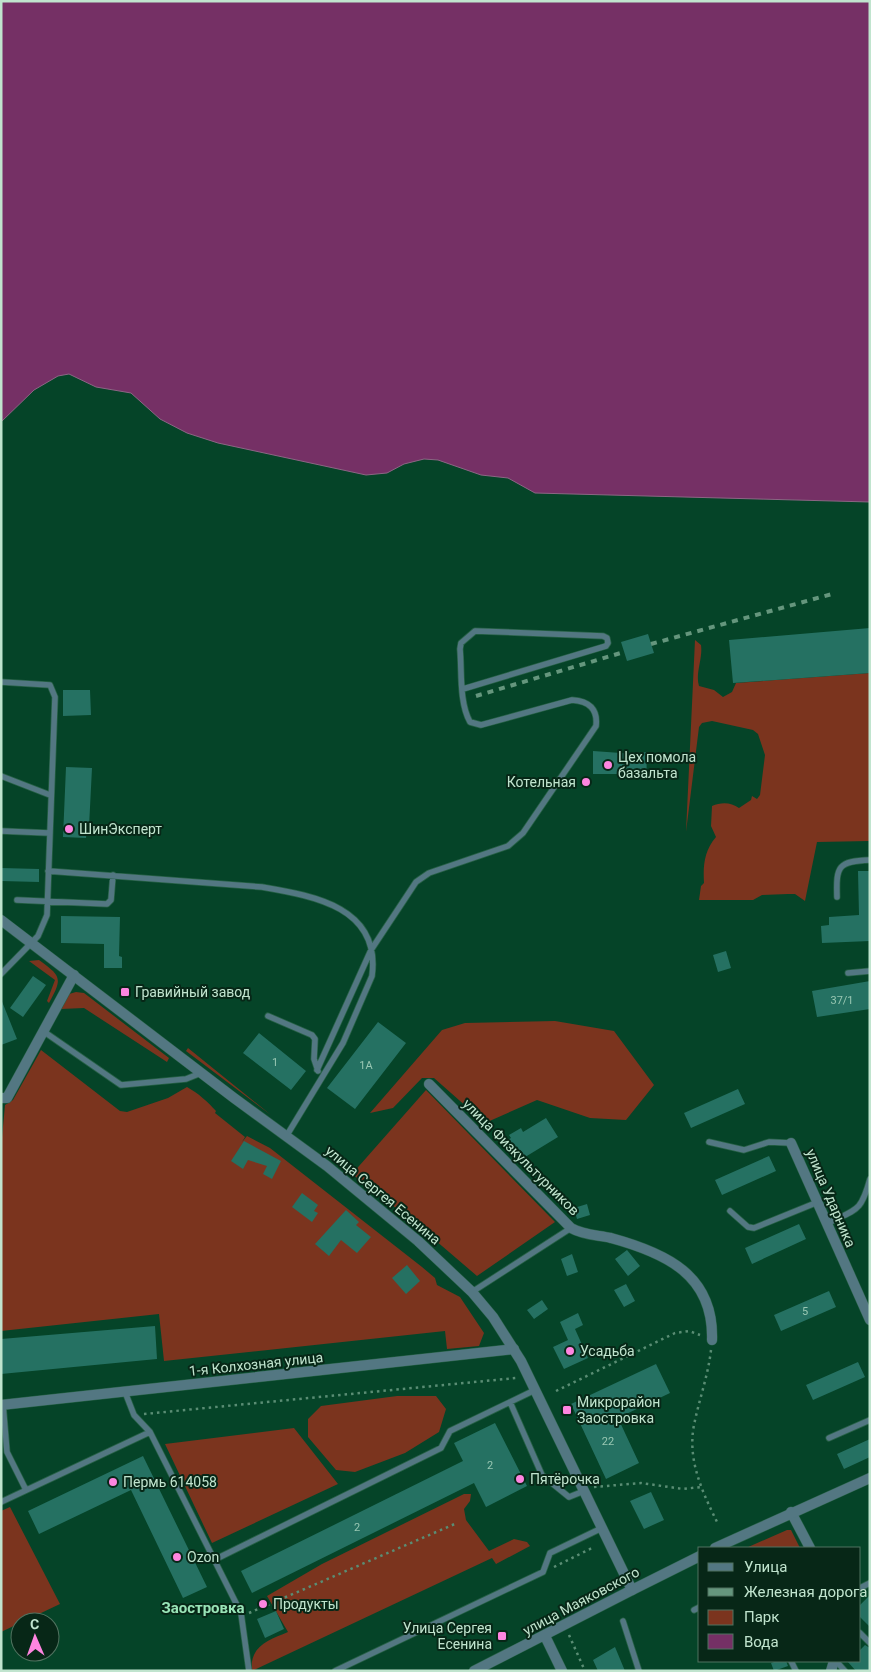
<svg xmlns="http://www.w3.org/2000/svg" width="871" height="1672" font-family="Roboto,sans-serif">
  <style>
    .green { fill: #7b341e }
    .water { fill: #753065; stroke: #8c6684 }
    .building { fill: #257162 }
    .lines { fill: none; stroke-linecap: round; stroke-linejoin: round }
    .service-casing { stroke: #276146; stroke-width: 7 }
    .minor-casing { stroke: #276146; stroke-width: 11 }
    .tertiary-casing { stroke: #276146; stroke-width: 11 }
    .path { stroke: #5a8d74; stroke-width: 2.5; stroke-dasharray: 2.5 4; stroke-linecap: butt }
    .service { stroke: #537782; stroke-width: 5.5 }
    .minor { stroke: #537782; stroke-width: 10 }
    .tertiary { stroke: #537782; stroke-width: 10 }
    .rail { stroke: #65967d; stroke-width: 4; stroke-dasharray: 6 6; stroke-linecap: butt }
    .poi-dot { fill: #fe85e0; stroke: #072717; stroke-width: 2 }
    .labels { text-anchor: middle; stroke-width: 4; stroke-linejoin: round; paint-order: stroke }
    .number-label { font-size: 11px; fill: #99c7b3 }
    .poi-label { font-size: 14px; fill: #c0e4ce; stroke: #072717; text-anchor: start }
    .street-label { font-size: 14px; fill: #c0e4ce; stroke: #072717 }
    .neighbourhood-label { font-size: 15px; font-weight: bold; fill: #99e4b7; stroke: #072717 }
  </style>
  <rect width="100%" height="100%" fill="#054428"/>
  <path class="green" d="M695 640 701 645C703 659 695 673 699 686L714 690 723 697 732 692 736 683 870 673V841L817 842 805 901 795 894H788L762 895 753 900H699L701 886 704 883C703 866 704 851 716 837L711 826 712 806C721 802 731 802 739 808L751 800 752 796 757 799 760 795 765 755 758 734 753 730 712 721 702 723 699 727 686 832Z
    M39 960C61 976 63 978 49 1003L47 1001 55 980 29 961Z
    M76 992 84 993 169 1058 167 1062 84 1008 61 1009 69 994Z
    M555 1021 614 1031 654 1085 626 1120 590 1118 537 1100 485 1123 434 1078H422L393 1108 370 1113 442 1030 465 1023Z
    M188 1048 271 1115 186 1051Z
    M41 1050 120 1111 127 1112 168 1098 187 1087C198 1093 208 1102 216 1111L215 1113 245 1137 242 1142 247 1136 270 1148 422 1267 435 1278 437 1285 460 1297 484 1333 479 1346 447 1349 445 1331 164 1361 159 1314 1 1331V1148L5 1105 13 1100Z
    M426 1090 555 1222 477 1276 414 1222 352 1174Z
    M397 1396H436L446 1409 439 1432 405 1453 355 1472 336 1470 308 1437V1419L321 1406Z
    M294 1428 338 1484 212 1543 165 1444Z
    M464 1494H471L470 1501 464 1509 466 1520 489 1551 514 1539 527 1542 530 1546 496 1564 492 1558 252 1671C249 1646 269 1640 288 1632L267 1596 322 1564Z
    M10 1507 60 1604 1 1632V1511Z
    M787 1530H791L800 1548H746Z"/>
  <path class="water" d="M1 1H870V502L535 493 508 478 481 475 438 460 424 459 404 464 387 473 366 475 218 443 187 433 160 419 131 393 96 387 69 374 58 376 34 390 1 422Z"/>
  <path class="building" d="M870 628V673L733 683 729 640Z
    M648 634 654 653 627 661 621 642Z
    M63 690H90L91 715 63 716Z
    M593 751 635 754 646 752 647 775H638V778H622V774H593Z
    M66 767 92 768 89 827H87L86 838 63 837Z
    M1 868 39 869V882L1 881Z
    M858 871H870V941L822 943 821 926 829 925V917L859 915Z
    M61 916 120 917 119 956 122 957V968H104V944L61 943Z
    M726 951 731 968 718 972 713 955Z
    M33 976 46 985 23 1017 10 1008Z
    M870 981V1009L817 1017 812 991Z
    M1 999 17 1039 1 1045Z
    M378 1022 406 1043 355 1109 327 1088Z
    M259 1033 306 1071 291 1090 243 1053Z
    M738 1089 745 1104 691 1128 684 1113Z
    M546 1118 558 1137 517 1162 504 1142 511 1138 509 1135 521 1128 523 1132Z
    M244 1141 281 1161 272 1179 263 1174 267 1166 248 1160 243 1169 231 1161Z
    M769 1156 776 1171 722 1195 715 1180Z
    M302 1193 318 1205 314 1211 318 1213 312 1222 292 1207Z
    M587 1204 590 1215 577 1219 574 1208Z
    M346 1210 359 1222 356 1225 371 1237 357 1253 341 1240 329 1256 315 1244Z
    M799 1224 806 1239 752 1264 745 1248Z
    M627 1250 640 1266 628 1276 615 1259Z
    M572 1254 578 1272 567 1276 561 1259Z
    M407 1265 420 1281 406 1294 392 1278Z
    M626 1284 635 1301 624 1307 614 1290Z
    M829 1291 836 1307 781 1331 774 1315Z
    M542 1300 548 1309 534 1319 527 1310Z
    M578 1313 583 1325 575 1329 588 1358 564 1369 553 1347 568 1340 560 1322Z
    M155 1326 157 1359 1 1374V1339Z
    M858 1362 865 1377 813 1400 806 1385Z
    M656 1364 670 1393 618 1418 639 1463 606 1479 571 1404Z
    M495 1423 527 1486 486 1507 474 1483 252 1593 241 1571 463 1461 454 1443Z
    M870 1439V1457L844 1469 837 1454Z
    M143 1456 207 1587 183 1598 131 1490 39 1534 28 1511Z
    M651 1492 664 1520 644 1529 630 1501Z
    M870 1595V1627L860 1617V1605Z
    M276 1611 284 1629 265 1638 257 1619Z
    M865 1645 870 1648V1671H856L847 1661H860V1650Z
    M615 1647 625 1671H598L593 1660Z
    M777 1661H786L788 1666 774 1671 771 1663Z"/>
  <g class="lines">
    <g class="service-casing">
      <path id="service" d="M1 682 50 685 55 697 47 915 38 936 1 974
        M1 776 50 795
        M1 831 49 833
        M48 871 262 887C314 896 381 907 372 976L343 1043 287 1135
        M837 897C836 866 838 861 870 860
        M17 900 107 904 111 900 113 875
        M848 973 870 971
        M268 1016 312 1035 315 1039 314 1059 318 1071
        M43 1031 121 1085 186 1079 201 1073
        M317 1070 371 950 416 882 429 873 508 846 523 833 596 726C598 709 589 701 572 700L481 725 470 722C459 702 462 672 460 649L461 643 475 631 603 636 607 638 608 643 606 646 463 689
        M709 1142 744 1150 769 1142 791 1143
        M730 1211 748 1227 754 1228 818 1202
        M828 1223C857 1209 861 1212 870 1179
        M472 1292 571 1228
        M125 1392 134 1415 150 1432 241 1613 249 1671
        M510 1402 542 1475 569 1497 584 1491
        M3 1404 7 1452 26 1490
        M829 1438 870 1420
        M1 1502 150 1432
        M214 1560 441 1448 450 1431 535 1390
        M860 1588 870 1583
        M694 1610 700 1607
        M623 1621 639 1671
        M860 1633 870 1643
        M791 1661 796 1671
        M836 1661 845 1671
        M335 1671 543 1572 550 1553 602 1528"/>
    </g>
    <g class="minor-casing">
      <path id="minor" d="M429 1084 571 1228C583 1235 597 1235 611 1238 666 1253 714 1275 712 1340
        M1 1098H7L74 975
        M791 1143 870 1320
        M1 1405 514 1349
        M791 1512 810 1548
        M545 1636 562 1671
        M474 1671 632 1590
        M831 1671 834 1661"/>
    </g>
    <g class="tertiary-casing">
      <path id="tertiary" d="M1 920 234 1098 327 1166 418 1241 472 1292 493 1317 521 1361 632 1590 700 1556
        M715 1548 870 1478"/>
    </g>
    <path class="path" d="M711 1350C708 1376 699 1400 694 1425 687 1461 703 1493 718 1524
      M556 1391 675 1333 689 1331 700 1335
      M144 1414 516 1378
      M594 1487 641 1483 683 1489 701 1487
      M554 1567 592 1548
      M249 1613 457 1523
      M569 1635 585 1671"/>
    <use href="#service" class="service"/>
    <use href="#minor" class="minor"/>
    <use href="#tertiary" class="tertiary"/>
    <path class="rail" d="M651 644 832 594
      M476 696 624 652"/>
  </g>
  <g class="poi-dot">
    <circle cx="608" cy="765" r="5"/>
    <circle cx="586" cy="782" r="5"/>
    <circle cx="69" cy="829" r="5"/>
    <rect x="120" y="987" width="10" height="10" rx="2.5"/>
    <circle cx="570" cy="1351" r="5"/>
    <rect x="562" y="1405" width="10" height="10" rx="2.5"/>
    <circle cx="520" cy="1479" r="5"/>
    <circle cx="113" cy="1482" r="5"/>
    <circle cx="177" cy="1557" r="5"/>
    <circle cx="263" cy="1604" r="5"/>
    <rect x="497" y="1631" width="10" height="10" rx="2.5"/>
  </g>
  <g class="labels">
    <g class="number-label">
      <text x="842" y="1004">37/1</text>
      <text x="275" y="1066">1</text>
      <text x="366" y="1069">1А</text>
      <text x="805" y="1315">5</text>
      <text x="608" y="1445">22</text>
      <text x="490" y="1469">2</text>
      <text x="357" y="1531">2</text>
    </g>
    <g class="poi-label">
      <text x="618" y="762">Цех помола<tspan x="618" dy="16">базальта</tspan></text>
      <text x="576" y="787" text-anchor="end">Котельная</text>
      <text x="79" y="834">ШинЭксперт</text>
      <text x="135" y="997">Гравийный завод</text>
      <text x="580" y="1356">Усадьба</text>
      <text x="577" y="1407">Микрорайон<tspan x="577" dy="16">Заостровка</tspan></text>
      <text x="530" y="1484">Пятёрочка</text>
      <text x="123" y="1487">Пермь 614058</text>
      <text x="187" y="1562">Ozon</text>
      <text x="273" y="1609">Продукты</text>
      <text x="492" y="1633" text-anchor="end">Улица Сергея<tspan x="492" dy="16">Есенина</tspan></text>
    </g>
    <g class="street-label">
      <text transform="translate(521 1157) rotate(45)" y="5">улица Физкультурников</text>
      <text transform="translate(383 1195) rotate(40)" y="5">улица Сергея Есенина</text>
      <text transform="translate(831 1198) rotate(67)" y="5">улица Ударника</text>
      <text transform="translate(256 1364) rotate(-6)" y="5">1-я Колхозная улица</text>
      <text transform="translate(581 1601) rotate(-28)" y="5">улица Маяковского</text>
    </g>
    <g class="neighbourhood-label">
      <text x="203" y="1613">Заостровка</text>
    </g>
  </g>
  <rect width="871" height="1672" fill="none" stroke="#c0e4ce" stroke-width="5"/>
  <rect x="698" y="1547" width="162" height="115" fill="#072717" stroke="#517360"/>
  <rect x="708" y="1563" width="25" height="8" fill="#537782" stroke="#517360"/>
  <text x="744" y="1572" font-size="15" fill="#c0e4ce">Улица</text>
  <rect x="708" y="1588" width="25" height="8" fill="#65967d" stroke="#517360"/>
  <text x="744" y="1597" font-size="15" fill="#c0e4ce">Железная дорога</text>
  <rect x="708" y="1610" width="25" height="15" fill="#7b341e" stroke="#517360"/>
  <text x="744" y="1622" font-size="15" fill="#c0e4ce">Парк</text>
  <rect x="708" y="1634" width="25" height="15" fill="#753065" stroke="#517360"/>
  <text x="744" y="1647" font-size="15" fill="#c0e4ce">Вода</text>
  <g transform="translate(35 1637) rotate(358)"><circle r="24" fill="#072717" stroke="#517360"/>
  <path d="M0-4L9 19L0 12L-9 19Z" fill="#fe85e0"/>
  <text y="-8" font-size="14" font-weight="bold" text-anchor="middle" fill="#c0e4ce">С</text>
  </g>
</svg>
